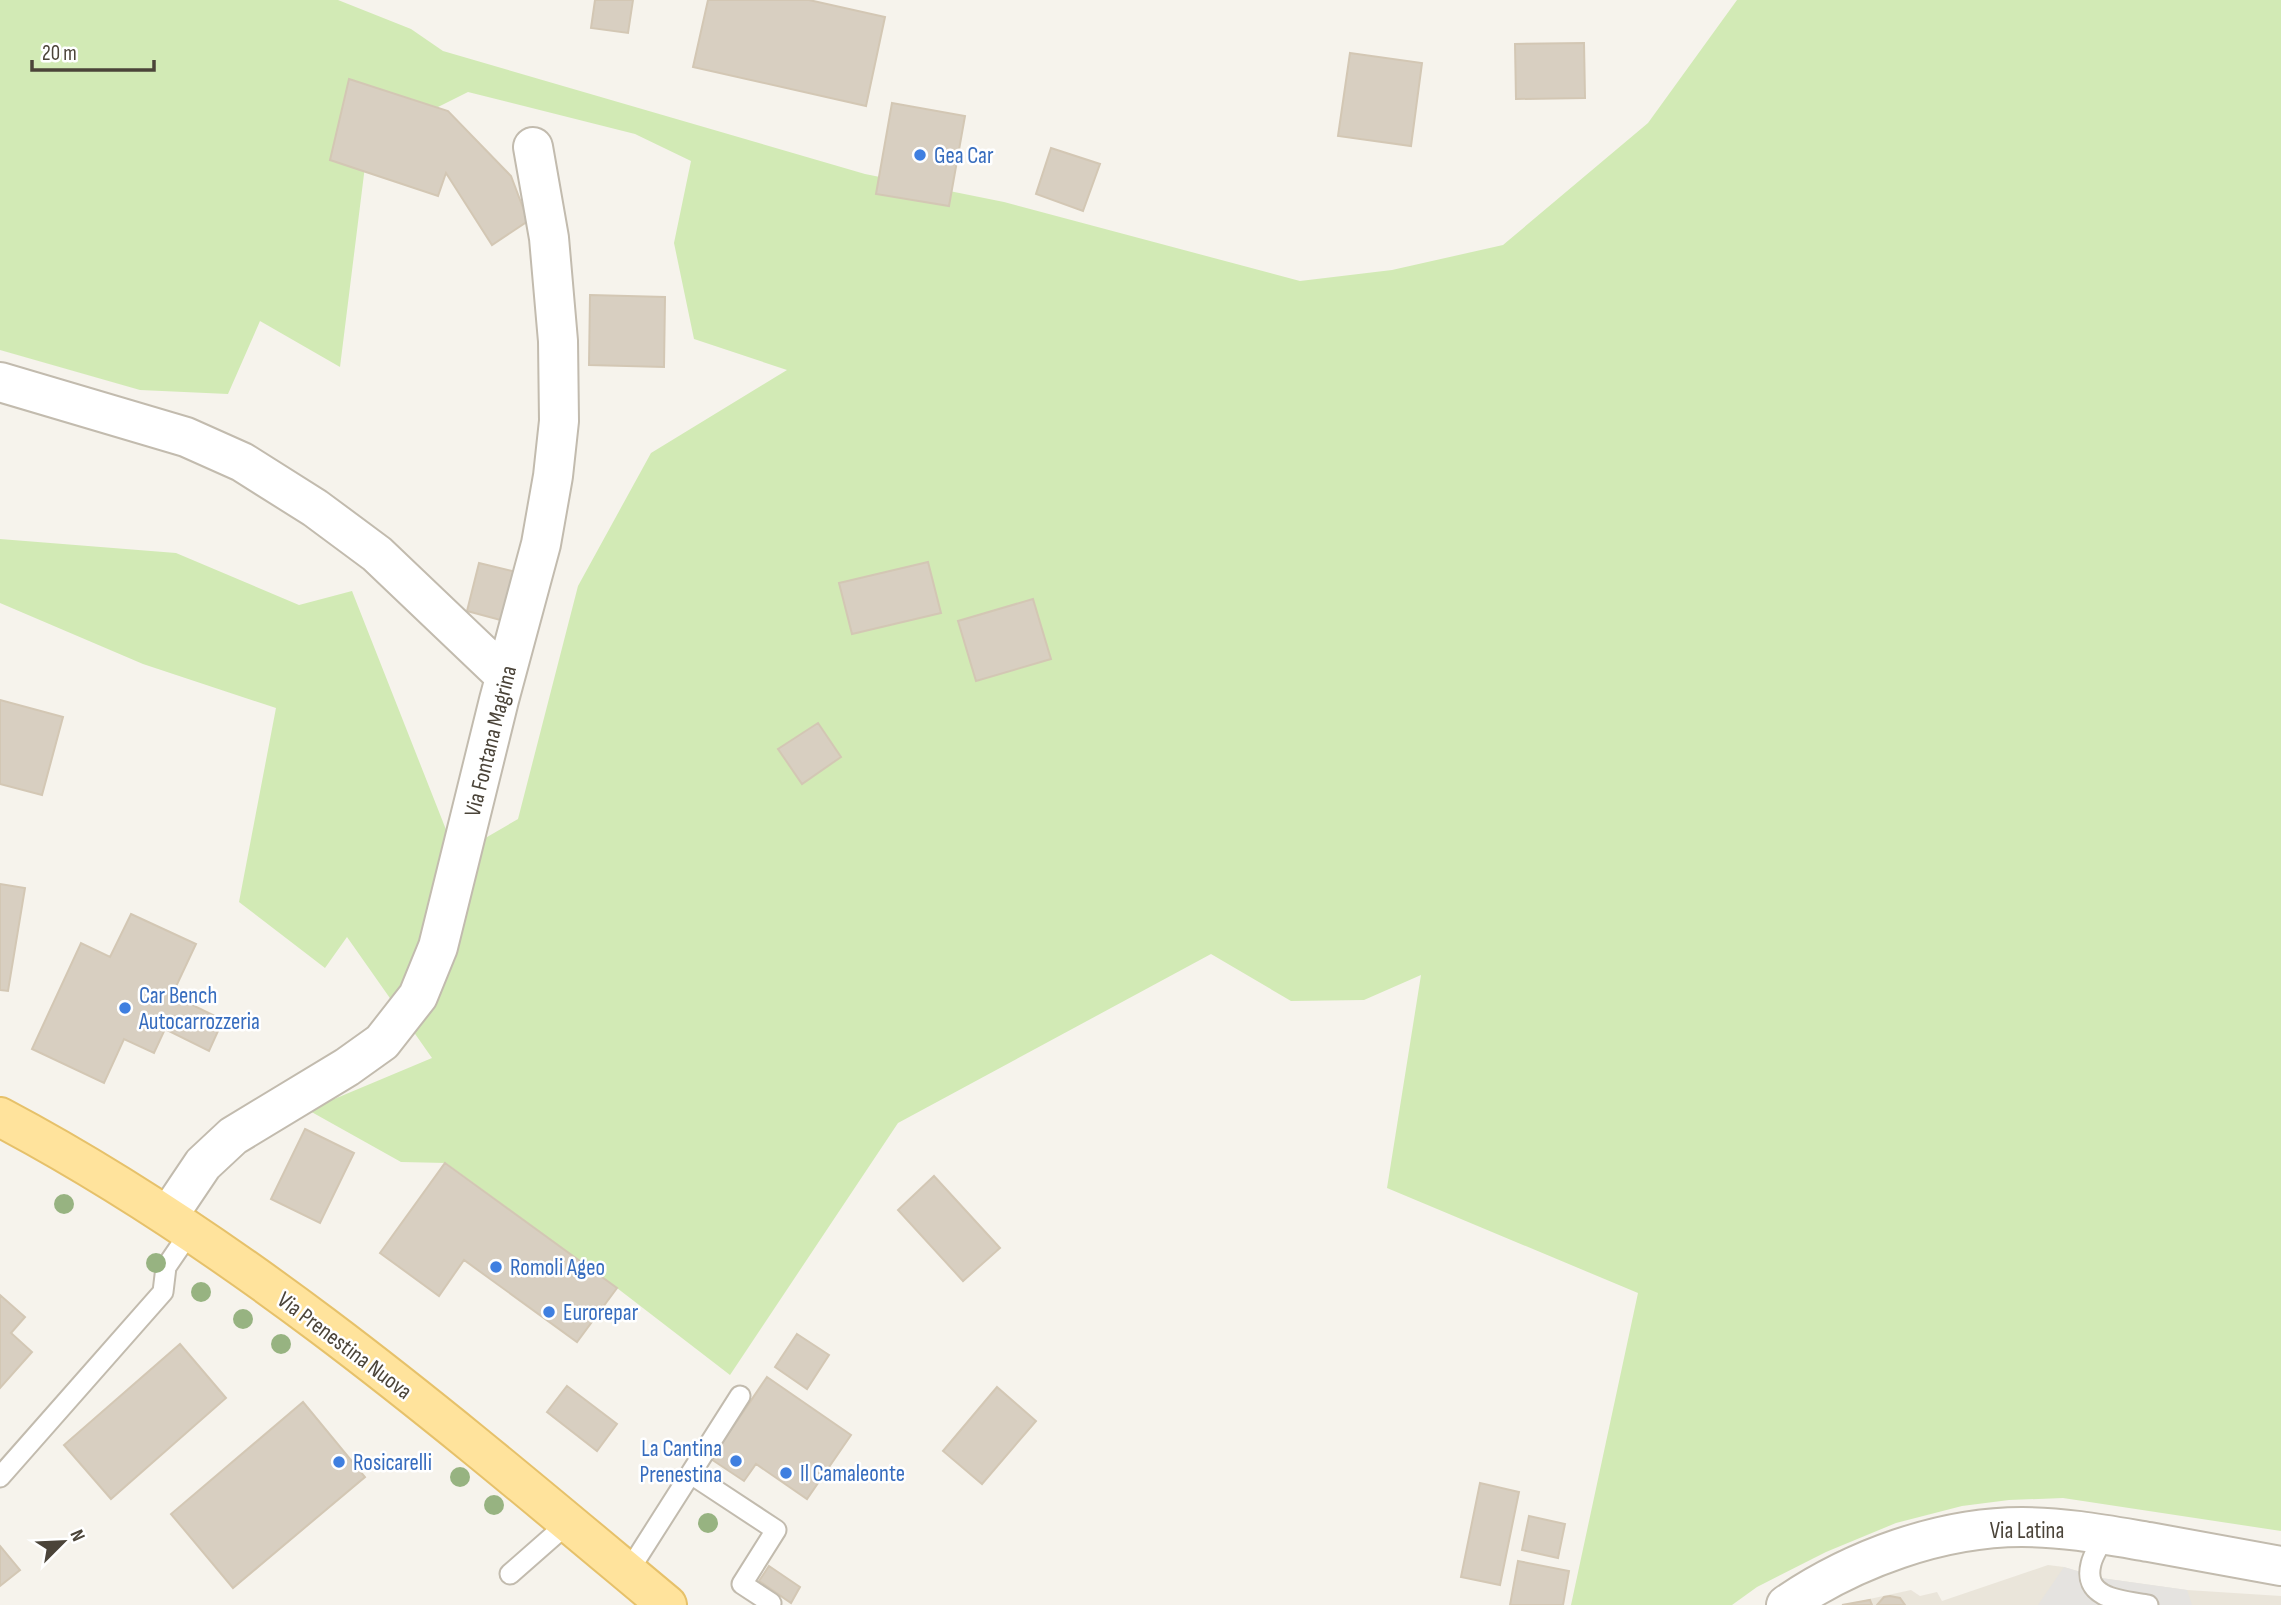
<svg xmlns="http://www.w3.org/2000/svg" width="2281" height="1605" font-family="'Sofia Sans Condensed',sans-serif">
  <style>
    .residential { fill: #eae5da }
    .green { fill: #d2eab5 }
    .parking { fill: #e5e3e0 }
    .building { fill: #d8cfc1; stroke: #d3c7b4; stroke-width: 2 }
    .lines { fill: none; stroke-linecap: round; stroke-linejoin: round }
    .lane-casing { stroke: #c2bbae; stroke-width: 23 }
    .street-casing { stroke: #c2bbae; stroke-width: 42 }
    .primary-casing { stroke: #e6c16a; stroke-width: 42 }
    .lane { stroke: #fff; stroke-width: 19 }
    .street { stroke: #fff; stroke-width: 38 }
    .primary { stroke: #ffe39c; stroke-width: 38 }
    .tree { fill: #97b381 }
    .shop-dot { fill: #3f7fe0; stroke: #fff; stroke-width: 2.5 }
    .labels { text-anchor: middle; stroke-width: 5; stroke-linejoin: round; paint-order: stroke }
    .shop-label { font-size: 23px; fill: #366cbe; stroke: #fff; text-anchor: start }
    .street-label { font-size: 23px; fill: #4b4439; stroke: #fff }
  </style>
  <rect width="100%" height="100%" fill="#f6f3ec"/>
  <path class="residential" d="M2048 1565 2064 1567 2101 1578 2187 1590 2281 1596V1605H1842L1911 1590 1920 1596 1937 1592 1942 1601Z"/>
  <path class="green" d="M0 0H338L411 29 443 51 865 174 1004 202 1300 281 1392 270 1503 245 1648 123 1737 0H2281V1531L2063 1498 2009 1500 1962 1506 1896 1523 1826 1552 1757 1587 1732 1605H1571L1638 1293 1387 1188 1421 975 1364 1000 1291 1001 1211 954 898 1123 730 1375 617 1288 446 1163 401 1162 308 1110 432 1058 347 937 325 968 239 902 276 708 143 664 0 603V539L176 553 299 605 352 591 456 855 518 819 578 586 651 453 787 370 694 339 674 243 691 161 635 134 468 92 368 142 340 367 260 321 228 394 140 390 0 350Z"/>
  <path class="parking" d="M2064 1567 2101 1578 2187 1590 2192 1605H2038Z"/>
  <path class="building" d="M595 0H633L628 33 591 28Z
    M708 0H809L885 17 866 106 693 67Z
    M1584 43 1585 98 1516 99 1515 44Z
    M1350 53 1422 63 1411 146 1338 136Z
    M349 79 448 111 511 176 528 221 492 245 446 173 438 196 330 160Z
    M892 103 965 116 949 206 876 194Z
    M1051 148 1100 164 1083 211 1036 194Z
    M590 295 665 297 664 367 589 365Z
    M928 562 941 613 852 634 839 583Z
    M479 563 520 573 508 622 467 611Z
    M1033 599 1051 659 976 681 958 621Z
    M0 700 63 717 42 795 0 784Z
    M818 723 841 757 802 784 778 749Z
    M0 884 25 888 8 991 0 990Z
    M131 914 196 944 172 995 223 1020 209 1051 165 1029 154 1053 124 1039 104 1083 32 1049 81 943 110 957Z
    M305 1129 354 1153 320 1223 271 1199Z
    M445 1163 617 1288 577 1342 464 1260 439 1296 380 1253Z
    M934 1176 1000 1248 963 1281 898 1210Z
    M0 1295 25 1317 11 1333 32 1352 0 1388Z
    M797 1334 829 1355 807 1389 775 1367Z
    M180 1344 226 1398 111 1499 64 1445Z
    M767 1377 851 1435 807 1499 756 1464 744 1481 711 1459Z
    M567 1386 617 1424 597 1451 547 1412Z
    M997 1387 1036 1421 982 1484 943 1451Z
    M303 1402 365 1477 233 1588 171 1514Z
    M1480 1483 1519 1492 1500 1585 1461 1577Z
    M1529 1516 1565 1524 1558 1558 1522 1550Z
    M0 1546 20 1570 0 1586Z
    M1518 1561 1569 1571 1563 1605H1510Z
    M769 1566 800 1587 791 1603 759 1581Z
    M1890 1596 1900 1598 1905 1605H1877L1884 1597Z
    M1870 1600 1872 1605H1842Z"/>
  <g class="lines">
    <g class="lane-casing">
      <path id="lane" d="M691 1474 776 1530 742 1584 771 1603 770 1605
        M0 1477 163 1292 166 1267 190 1232
        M2105 1534C2101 1544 2093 1554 2091 1564 2082 1600 2125 1601 2148 1605
        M628 1572 740 1396
        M510 1574 568 1523"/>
    </g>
    <g class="street-casing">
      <path id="street" d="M0 382 186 437 242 462 315 508 377 554 505 676
        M168 1216 203 1164 233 1136 347 1067 382 1042 418 996 438 947 499 700 541 544 553 476 559 421 558 341 549 238 533 147
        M1786 1605C1853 1559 1941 1527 2022 1527 2065 1527 2107 1535 2149 1542 2193 1550 2237 1558 2281 1566"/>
    </g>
    <g class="primary-casing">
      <path id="primary" d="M0 1117C244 1246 456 1429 667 1605"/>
    </g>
    <use href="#lane" class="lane"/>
    <use href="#street" class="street"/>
    <use href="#primary" class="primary"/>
  </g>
  <g class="tree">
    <circle cx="64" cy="1204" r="10"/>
    <circle cx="156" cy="1263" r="10"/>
    <circle cx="201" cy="1292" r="10"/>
    <circle cx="243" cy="1319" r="10"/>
    <circle cx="281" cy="1344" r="10"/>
    <circle cx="460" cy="1477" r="10"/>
    <circle cx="494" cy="1505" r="10"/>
    <circle cx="708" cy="1523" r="10"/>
  </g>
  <g class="shop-dot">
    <circle cx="920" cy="155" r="7"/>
    <circle cx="125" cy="1008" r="7"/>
    <circle cx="496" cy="1267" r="7"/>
    <circle cx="549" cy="1312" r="7"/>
    <circle cx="736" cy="1461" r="7"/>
    <circle cx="339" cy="1462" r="7"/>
    <circle cx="786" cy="1473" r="7"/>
  </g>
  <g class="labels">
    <g class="shop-label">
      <text x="934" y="163">Gea Car</text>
      <text x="139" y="1003">Car Bench<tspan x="139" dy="26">Autocarrozzeria</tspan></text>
      <text x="510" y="1275">Romoli Ageo</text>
      <text x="563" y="1320">Eurorepar</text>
      <text x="722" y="1456" text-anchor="end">La Cantina<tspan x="722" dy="26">Prenestina</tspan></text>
      <text x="353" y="1470">Rosicarelli</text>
      <text x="800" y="1481">Il Camaleonte</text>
    </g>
    <g class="street-label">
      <text transform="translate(490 741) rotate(-76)" y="8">Via Fontana Magrina</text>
      <text transform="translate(345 1345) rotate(37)" y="8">Via Prenestina Nuova</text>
      <text x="2027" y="1538">Via Latina</text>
    </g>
  </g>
  <g transform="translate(63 1542) rotate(66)" stroke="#ffffff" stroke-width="5" paint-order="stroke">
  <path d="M0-5L12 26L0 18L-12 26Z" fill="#4b4439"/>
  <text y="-10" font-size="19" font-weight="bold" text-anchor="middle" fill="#4b4439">N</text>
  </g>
  <path d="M32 60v10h122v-10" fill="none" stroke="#4b4439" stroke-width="3.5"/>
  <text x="42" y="60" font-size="21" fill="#4b4439" stroke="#ffffff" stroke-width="5" paint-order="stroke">20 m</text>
</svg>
